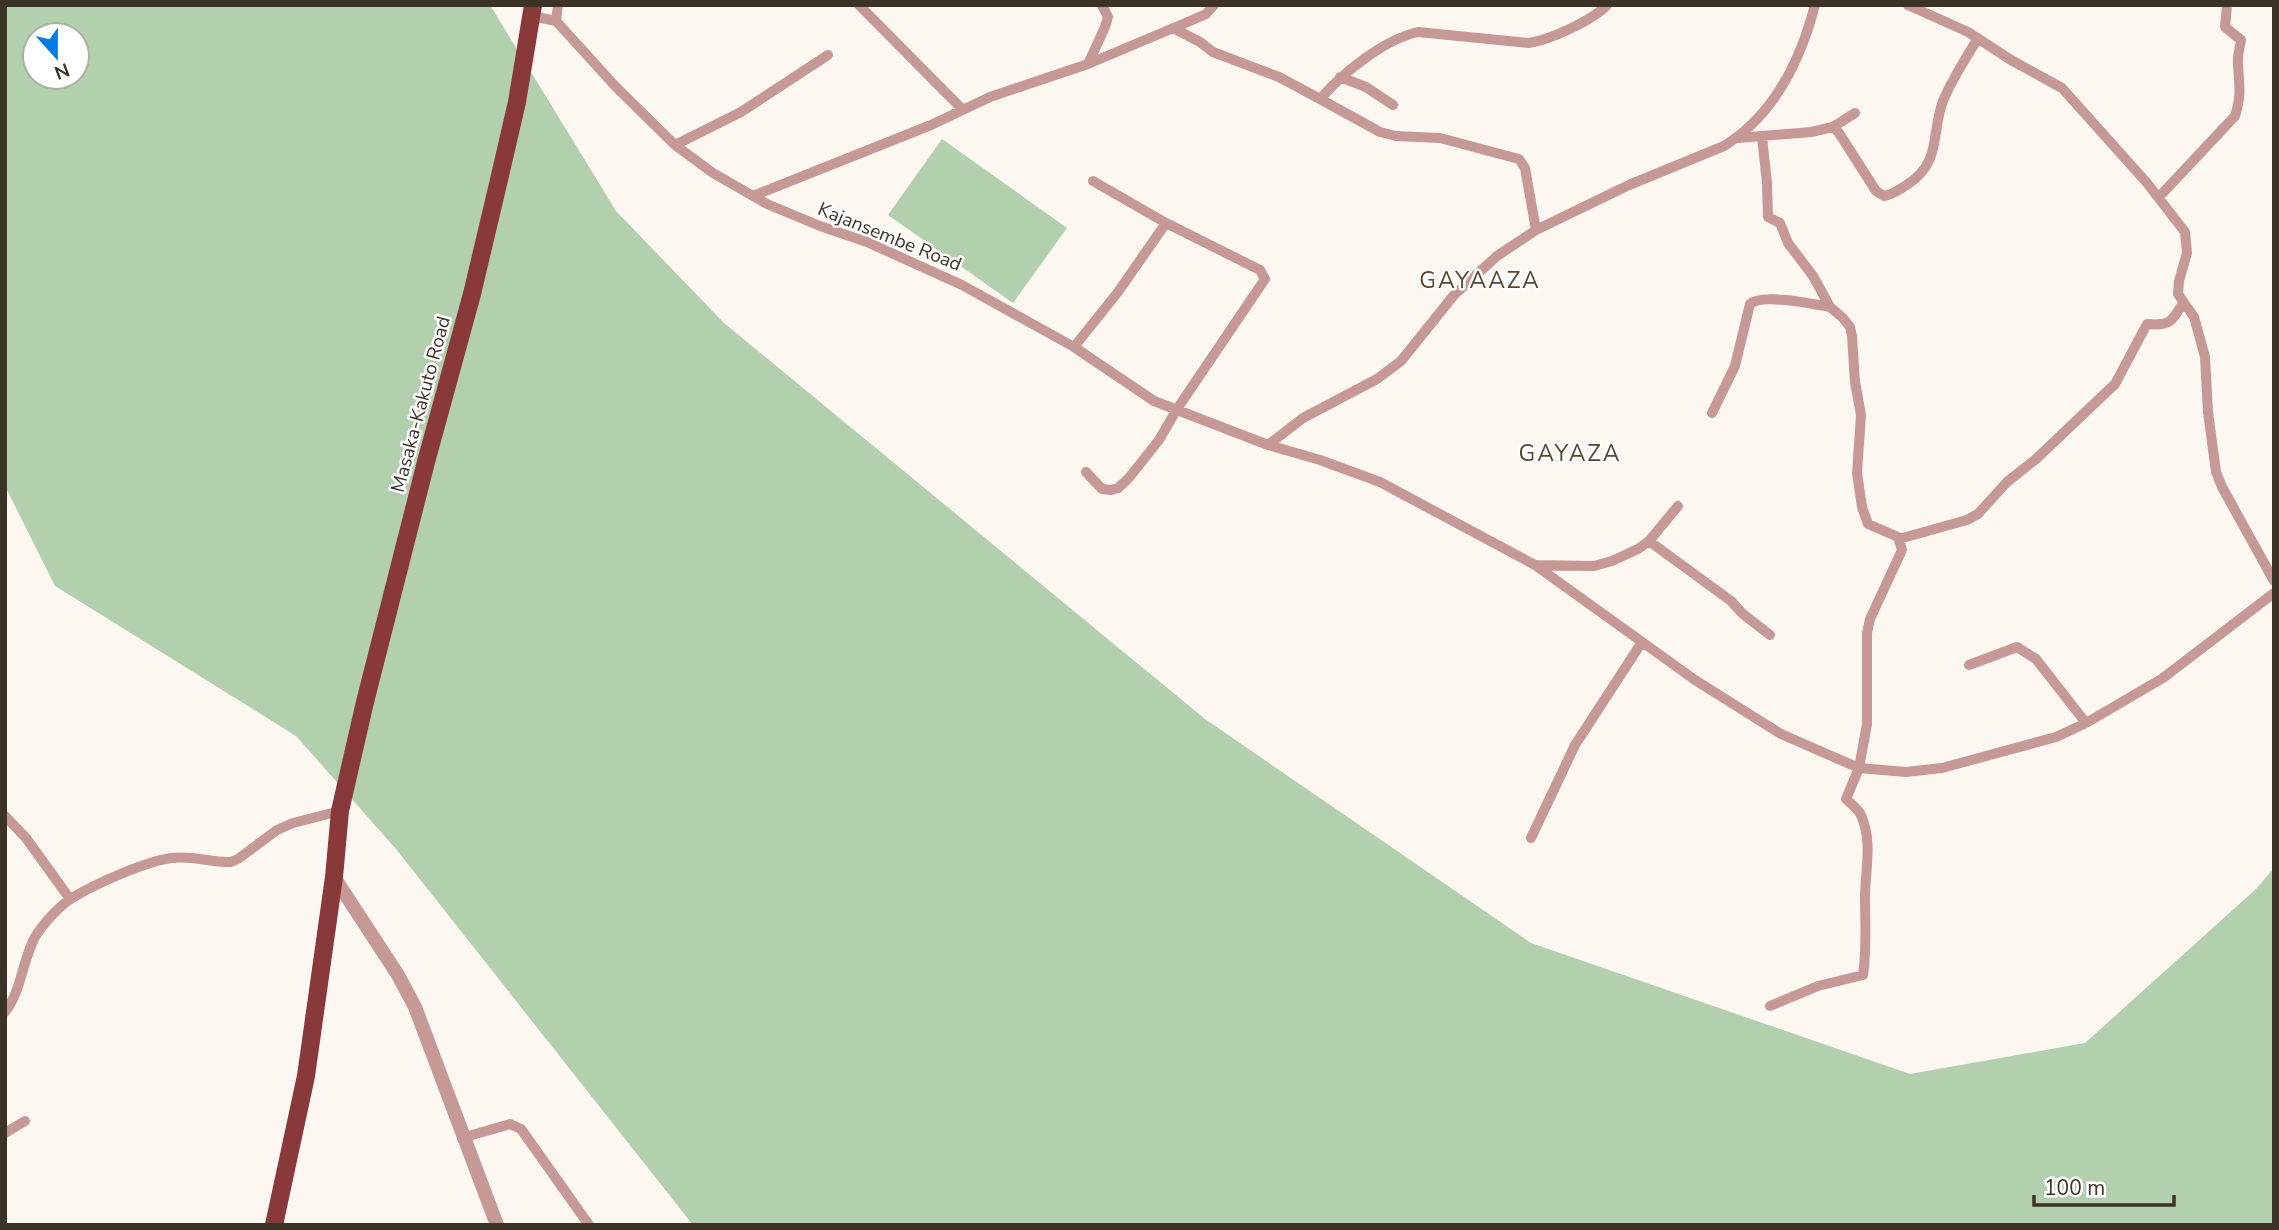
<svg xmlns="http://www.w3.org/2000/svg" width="2279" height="1230" font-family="'Nunito Sans',sans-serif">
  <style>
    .green { fill: #b2cfae; fill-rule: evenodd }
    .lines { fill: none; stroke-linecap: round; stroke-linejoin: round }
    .minor { stroke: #c69997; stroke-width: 10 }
    .tertiary { stroke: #c69997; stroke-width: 14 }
    .trunk { stroke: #8a393b; stroke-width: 18 }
    .labels { text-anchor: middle; stroke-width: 5; stroke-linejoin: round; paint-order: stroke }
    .street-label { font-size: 19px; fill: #3c3327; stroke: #fff }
    .quarter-label { font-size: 23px; letter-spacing: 2px; fill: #5b462d; stroke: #fff }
  </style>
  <rect width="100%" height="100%" fill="#fdf7f2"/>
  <path class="green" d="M5 5H490L616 211 724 323 1205 719 1531 943 1910 1074 2085 1043 2256 889 2274 868V1225H693L396 849 296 736 55 586 5 486ZM35 35H77V77H35Z
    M942 139 1067 228 1013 303 888 215Z"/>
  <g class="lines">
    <path class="minor" d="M859 5 963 110
      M1908 5 1968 32 2011 60 2062 88 2147 183 2185 232 2187 253 2179 281 2178 294 2194 317 2205 357 2208 412 2216 472 2222 487 2274 581
      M532 16 556 21 616 87 675 145 713 173 767 204 820 226 867 242 962 285 1074 347 1154 401 1268 445 1320 460 1380 482 1535 565 1695 680 1781 734 1859 768 1906 772 1942 768 2056 737 2086 723 2163 678 2274 593
      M556 21 558 5
      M1173 28 1200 42 1213 52 1279 77 1320 99C1344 72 1383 40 1418 32L1529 43C1550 40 1593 20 1607 5
      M1088 64 1105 27 1108 17 1102 5
      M1340 77 1366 87 1393 105
      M1320 99 1380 132 1396 136 1440 138 1519 159 1525 168 1536 230
      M1833 127 1855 113
      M1762 137 1767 183 1768 217 1780 223 1788 243 1813 276 1830 307 1843 318 1850 327 1852 336 1855 382 1861 415 1857 473 1862 507 1868 524 1898 537 1902 550 1870 619 1867 633V724L1859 768 1846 799C1851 804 1858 809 1861 815 1873 842 1865 871 1865 898 1865 924 1867 949 1863 975L1818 986 1770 1006
      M1738 138 1811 132 1833 127 1839 133 1876 191 1884 196C1894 194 1900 189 1908 184 1942 162 1931 132 1943 101 1952 79 1966 58 1978 38
      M675 145 741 112 828 55
      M753 196 931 125 990 97 1088 64 1190 21 1206 14 1214 5
      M2159 197 2235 116C2242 94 2239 85 2238 64 2237 55 2240 48 2241 40L2225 27 2227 5
      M1074 347 1118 292 1166 223
      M1712 413 1735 366 1750 304C1762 293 1813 304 1830 307
      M1268 445 1303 418 1377 379 1401 361 1454 295 1497 256 1536 230 1629 185 1724 146C1774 115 1801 59 1815 5
      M1086 472 1102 489 1111 490 1118 488 1128 479 1159 440 1177 409 1265 279 1260 270 1166 223 1093 181
      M1899 539 1967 520 1978 514 2007 482 2036 459 2115 384 2147 324C2169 326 2171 323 2183 303
      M1649 541 1731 601 1743 614 1770 635
      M1535 565 1594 566 1612 561 1638 549 1649 541 1678 506
      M1969 665 2017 647 2036 659 2086 723
      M5 816 26 838 70 899
      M1531 838 1575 745 1642 642
      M5 1012C22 990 22 961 35 937 43 924 59 906 72 898 95 884 146 861 172 858 192 855 212 863 231 862L238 859 277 830 293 823 340 811
      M5 1133 25 1121
      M462 1138 510 1124 521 1129 589 1225"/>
    <path class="tertiary" d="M334 877 398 975 415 1007 497 1225"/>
    <path class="trunk" d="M274 1225 306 1076 334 877 340 811 365 702 426 462 472 294 498 184 517 102 533 5"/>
  </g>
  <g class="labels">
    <g class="street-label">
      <text transform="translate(890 236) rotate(22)" y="7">Kajansembe Road</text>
      <text transform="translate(420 404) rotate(-75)" y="7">Masaka-Kakuto Road</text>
    </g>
    <g class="quarter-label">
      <text x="1480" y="288">GAYAAZA</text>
      <text x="1570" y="461">GAYAZA</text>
    </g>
  </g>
  <rect width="2279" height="1230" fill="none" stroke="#3c3327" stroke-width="14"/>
  <g transform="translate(56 56) rotate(159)"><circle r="33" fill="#ffffff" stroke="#b1ada9" stroke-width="2"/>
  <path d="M0-5L12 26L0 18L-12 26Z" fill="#007ce3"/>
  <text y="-10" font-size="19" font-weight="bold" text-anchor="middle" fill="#3c3327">N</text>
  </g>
  <path d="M2034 1195v10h140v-10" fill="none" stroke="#3c3327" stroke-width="3.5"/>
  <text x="2044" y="1195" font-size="21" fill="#3c3327" stroke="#ffffff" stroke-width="5" paint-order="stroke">100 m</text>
</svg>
